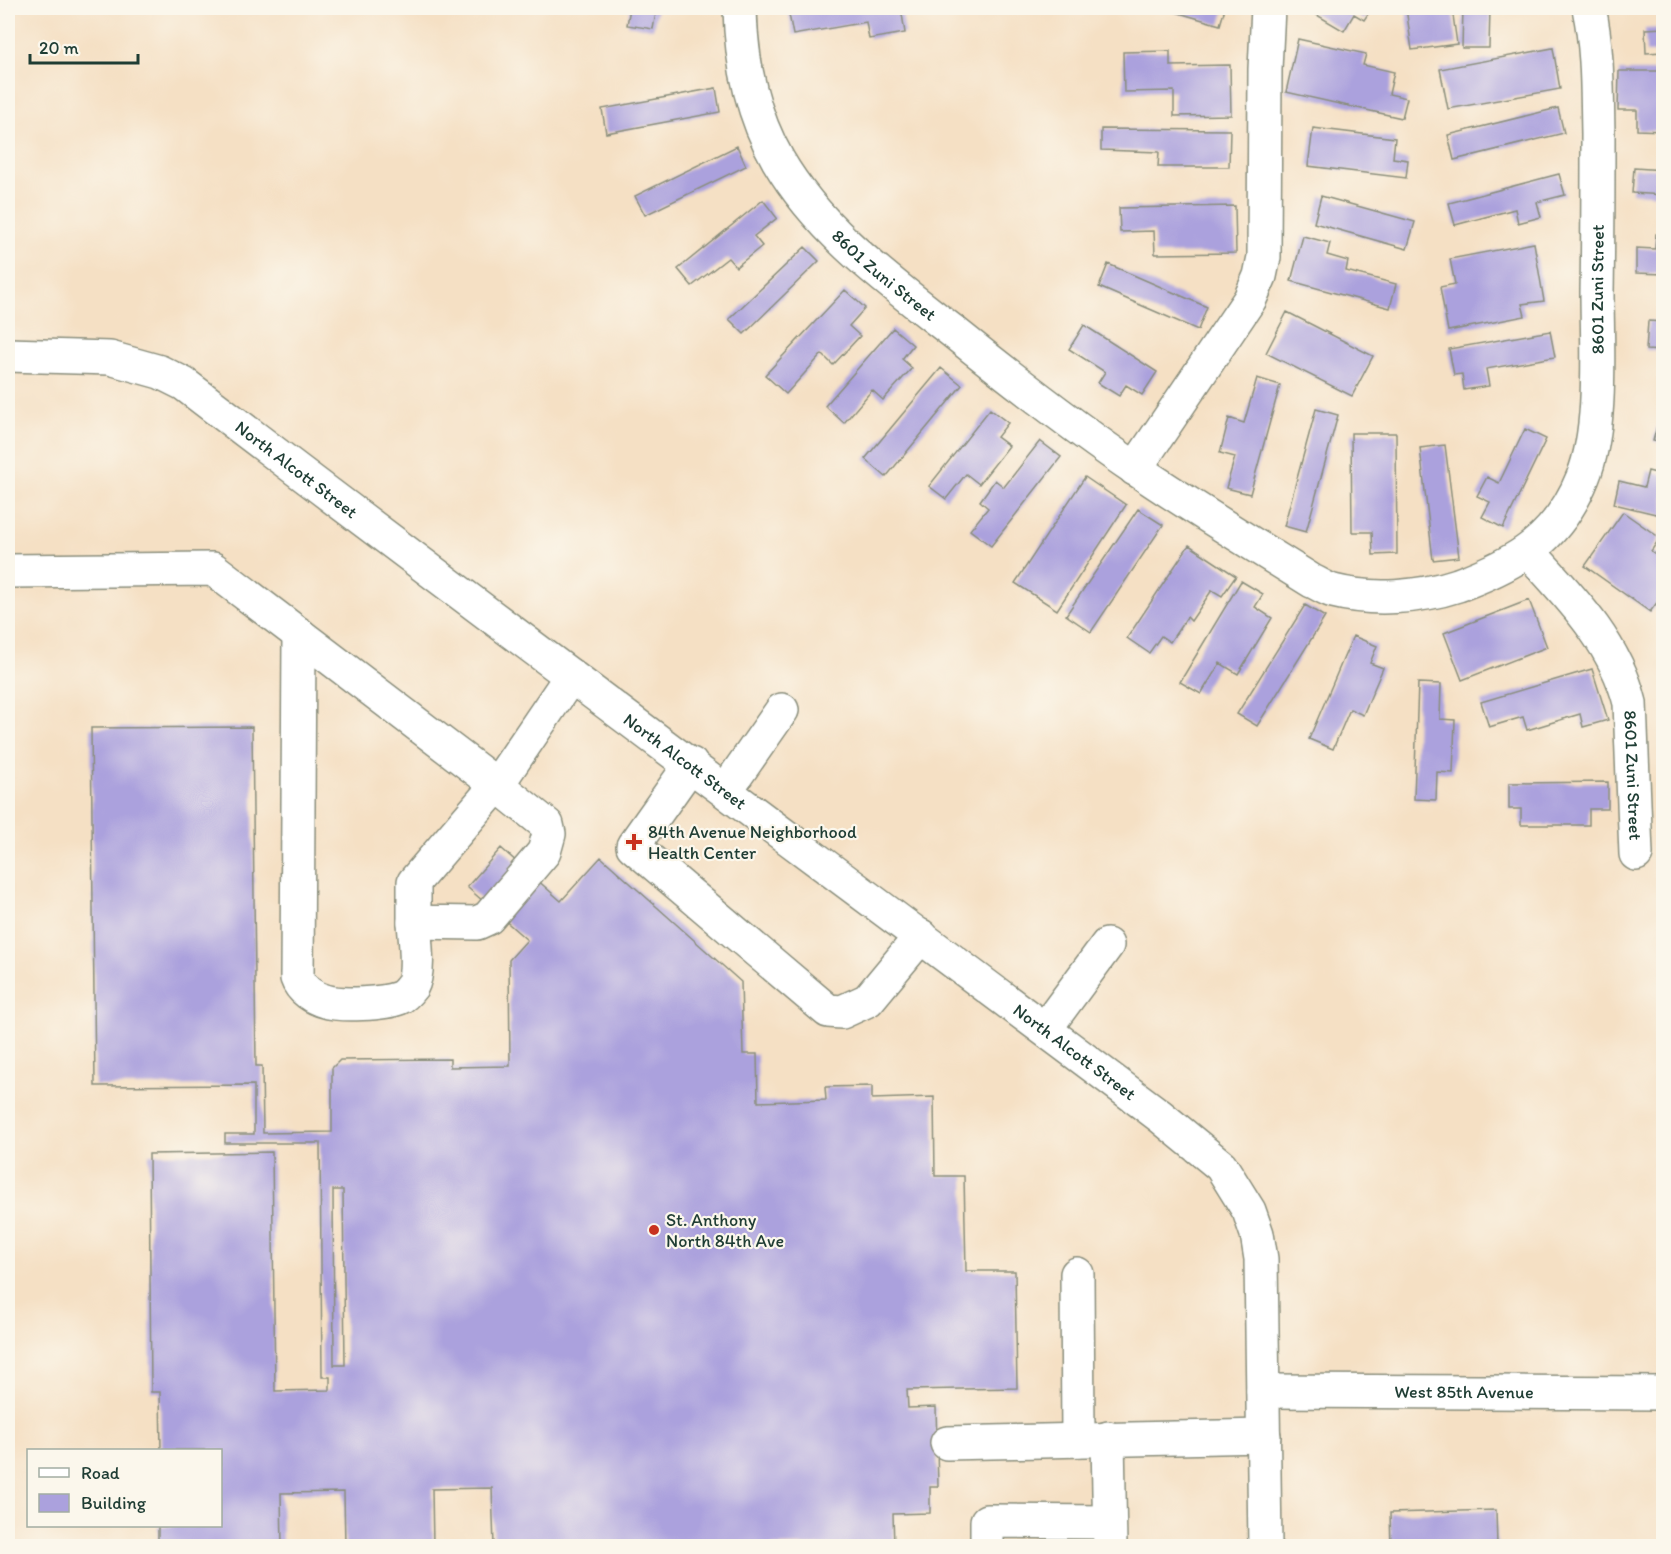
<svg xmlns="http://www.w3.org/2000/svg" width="1671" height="1554" font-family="Itim,sans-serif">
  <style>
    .building { fill: #aba1dd; fill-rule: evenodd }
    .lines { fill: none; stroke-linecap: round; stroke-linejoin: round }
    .minor-casing { stroke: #8a8e7c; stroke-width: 36 }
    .minor { stroke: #fff; stroke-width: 33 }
    .poi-dot { fill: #c8321e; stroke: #fbf7ec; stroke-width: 2 }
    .labels { text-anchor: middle; stroke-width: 4.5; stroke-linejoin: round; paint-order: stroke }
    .street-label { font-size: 18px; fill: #1f3d34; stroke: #fbf7ec }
    .poi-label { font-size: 18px; fill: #1f3d34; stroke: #fbf7ec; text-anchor: start }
  </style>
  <rect width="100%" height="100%" fill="#fbf7ec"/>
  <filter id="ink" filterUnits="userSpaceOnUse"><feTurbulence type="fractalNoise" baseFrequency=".0167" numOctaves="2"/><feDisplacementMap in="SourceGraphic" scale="12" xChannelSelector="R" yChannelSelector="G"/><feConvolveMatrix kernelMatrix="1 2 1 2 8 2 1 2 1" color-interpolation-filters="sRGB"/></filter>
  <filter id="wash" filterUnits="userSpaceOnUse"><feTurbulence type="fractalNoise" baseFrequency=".008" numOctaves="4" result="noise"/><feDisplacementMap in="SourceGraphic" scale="24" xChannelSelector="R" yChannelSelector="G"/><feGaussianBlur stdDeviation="1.35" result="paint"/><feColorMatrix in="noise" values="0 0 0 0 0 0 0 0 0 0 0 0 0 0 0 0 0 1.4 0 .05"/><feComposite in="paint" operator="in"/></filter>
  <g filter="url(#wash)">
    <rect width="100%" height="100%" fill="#f5e0c4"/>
    <g id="blocks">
      <path class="building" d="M630 8H657L653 29 627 25Z
        M797 8H901L905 33 869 39 866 22 793 35 788 9Z
        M1162 8H1225L1220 25Z
        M1305 8H1372L1364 20 1354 14 1344 31Z
        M1406 8H1452L1457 44 1412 50Z
        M1463 8H1490L1489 48H1462Z
        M1664 28V52L1646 53 1645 29Z
        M1298 39 1366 54 1363 65 1394 72 1389 94 1407 98 1402 118 1286 92Z
        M1553 48 1560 89 1448 109 1440 69Z
        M1170 51V66L1230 65 1231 115 1174 116V91L1124 92 1123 52Z
        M1619 71H1664V131L1637 130V110H1618Z
        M716 88 720 112 606 133 602 109Z
        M1558 108 1564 133 1454 160 1448 135Z
        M1313 128 1395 138 1393 158 1408 160 1406 178 1308 166Z
        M1101 129 1230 130 1229 167H1158L1159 152 1101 150Z
        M737 146 746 166 645 215 635 196Z
        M1634 168 1664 170V195L1632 193Z
        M1559 174 1565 195 1537 202 1541 217 1518 223 1515 209 1455 225 1449 203Z
        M1321 196 1415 222 1407 249 1314 223Z
        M763 200 777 218 754 236 762 246 736 267 728 258 692 286 678 269Z
        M1235 206 1236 253 1155 254 1154 231 1120 232 1119 208Z
        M1656 234H1664V274L1636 273V248L1655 249Z
        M1303 236 1330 243 1327 255 1348 261 1346 271 1396 284 1390 308 1291 281Z
        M1534 243 1544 301 1522 304 1525 316 1448 331 1440 287 1455 284 1450 259Z
        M805 247 819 261 744 334 729 319Z
        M1108 264 1207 307 1198 330 1099 287Z
        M845 290 865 308 849 326 860 336 833 365 822 354 786 394 765 375Z
        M1287 312 1373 356 1352 396 1266 353Z
        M1648 321 1664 322V351L1646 350Z
        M1084 325 1157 372 1142 395 1126 385 1119 396 1098 383 1105 372 1069 349Z
        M893 328 913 345 902 359 912 368 883 400 872 390 844 423 825 406Z
        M1550 331 1555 357 1486 369 1489 386 1464 390 1462 374 1454 375 1449 349Z
        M941 368 962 385 886 477 865 459Z
        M1257 378 1280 385 1250 494 1226 488 1235 457 1220 453 1229 418 1244 423Z
        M1663 404H1664V443L1653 441Z
        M990 409 1008 423 997 437 1009 446 979 484 966 474 946 499 929 486Z
        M1316 409 1338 415 1306 532 1284 526Z
        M1525 429 1546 439 1503 528 1482 517 1490 502 1477 496 1487 477 1499 483Z
        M1351 433H1396L1397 554 1373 555 1372 532H1352Z
        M1040 441 1061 457 991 546 970 530 988 508 980 501 995 480 1004 487Z
        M1445 445 1459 557 1433 560 1420 448Z
        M1648 471 1664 475V516L1614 504 1619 481 1644 487Z
        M1085 477 1126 505 1057 610 1015 583Z
        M1138 509 1163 525 1091 632 1066 615Z
        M1623 512 1660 538 1651 551 1664 560V593L1650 612 1585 566Z
        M1189 545 1236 576 1222 596 1212 590 1191 621 1187 617 1170 642 1161 636 1149 653 1127 638Z
        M1241 581 1263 594 1255 607 1272 618 1238 674 1220 663 1201 694 1180 682Z
        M1529 600 1547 647 1462 680 1444 633Z
        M1305 605 1325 617 1257 726 1237 714Z
        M1353 636 1377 646 1370 663 1383 668 1363 715 1350 709 1333 749 1309 739Z
        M1592 669 1608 720 1583 727 1580 714 1527 730 1523 717 1489 727 1481 702Z
        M1418 683 1441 684 1440 719 1455 720 1453 773 1437 772 1436 800 1414 799Z
        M252 727 256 1066H262L263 1133 332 1132V1068L340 1060 450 1059V1067L510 1066 509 960 527 940 467 887 501 848 561 901 601 857 741 982 743 1054H757L758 1102 826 1100 825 1087 872 1086V1099L934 1097 935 1176H964L966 1271H1015L1017 1388 907 1390 908 1408 936 1407 938 1487H930V1513L893 1514 894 1546H494L492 1488 432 1489 433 1546H345L344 1492 281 1493 282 1546H158V1526H220V1450H161L160 1392H151L149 1154 272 1152 275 1391 330 1390V1377H322L320 1143H225V1134H254V1085L95 1086 91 728ZM333 1190H343L345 1365H334Z
        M1608 782V809H1589V825H1521V809H1509V783Z
        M1496 1510 1497 1546H1391L1390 1513Z"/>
    </g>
  </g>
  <g filter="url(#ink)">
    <use href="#blocks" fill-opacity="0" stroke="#8a8e7c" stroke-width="1.5"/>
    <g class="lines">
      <g class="minor-casing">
        <g id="minor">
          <path id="s1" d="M740 8C741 60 751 113 778 160 819 231 887 280 951 330 1011 378 1072 426 1136 469 1193 508 1253 544 1312 581 1319 584 1326 589 1333 591 1372 601 1419 598 1458 585 1518 563 1558 539 1583 477 1603 428 1597 345 1597 292 1598 239 1598 187 1598 134 1597 91 1598 50 1589 8"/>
          <path id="s2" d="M8 355 110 358 160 372 184 384C507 631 835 872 1160 1116L1221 1166 1249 1211 1257 1234 1261 1259 1265 1546"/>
          <path d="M1135 469 1250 299 1260 276 1264 257 1265 69 1268 8"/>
          <path id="s3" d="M1529 552C1570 597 1615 642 1630 703L1636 854"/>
          <path d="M8 571 213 569 497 785 571 676"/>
          <path d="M299 634 297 978C301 990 314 998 325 1001 340 1006 384 1004 399 998 404 996 409 990 412 986 420 972 415 939 414 922"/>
          <path d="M691 764 633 846 828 1011 842 1012 868 1000 921 936"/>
          <path d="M497 785 547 825 549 834 544 852 488 918 477 923 414 922V882Z"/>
          <path d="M726 790 782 710"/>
          <path d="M1045 1029 1107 945"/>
          <path d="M1077 1274 1078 1440"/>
          <path id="s4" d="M1263 1391 1664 1393"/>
          <path d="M1108 1438 1110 1546"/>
          <path d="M947 1443 1264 1436"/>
          <path d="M987 1546V1521L1109 1522"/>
        </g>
      </g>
      <use href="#minor" class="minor"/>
    </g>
  </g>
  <g class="poi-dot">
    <path d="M631 833h6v6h6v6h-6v6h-6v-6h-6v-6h6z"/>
    <circle cx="654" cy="1230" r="6"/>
  </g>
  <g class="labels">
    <g class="street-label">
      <text dy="6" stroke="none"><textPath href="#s1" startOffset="316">8601 Zuni Street</textPath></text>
      <text dy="6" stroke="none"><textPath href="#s1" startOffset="1353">8601 Zuni Street</textPath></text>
      <text dy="6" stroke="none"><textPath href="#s2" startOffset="322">North Alcott Street</textPath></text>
      <text dy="6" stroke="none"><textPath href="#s2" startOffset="808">North Alcott Street</textPath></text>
      <text dy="6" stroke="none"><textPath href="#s3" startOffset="256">8601 Zuni Street</textPath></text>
      <text dy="6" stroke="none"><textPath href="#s2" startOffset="1294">North Alcott Street</textPath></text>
      <text dy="6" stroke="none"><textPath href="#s4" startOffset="201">West 85th Avenue</textPath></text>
    </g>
    <g class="poi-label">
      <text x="648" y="838">84th Avenue Neighborhood<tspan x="648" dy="21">Health Center</tspan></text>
      <text x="666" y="1226">St. Anthony<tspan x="666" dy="21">North 84th Ave</tspan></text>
    </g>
  </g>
  <rect width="1671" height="1554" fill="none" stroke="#fbf7ec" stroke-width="30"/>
  <rect x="27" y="1449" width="195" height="78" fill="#fbf7ec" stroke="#a3ada2" stroke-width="1.5"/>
  <rect x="39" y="1468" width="30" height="9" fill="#ffffff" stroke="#a3ada2" stroke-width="1.5"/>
  <text x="81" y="1479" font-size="18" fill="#1f3d34">Road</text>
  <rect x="39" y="1494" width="30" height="18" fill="#aba1dd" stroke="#a3ada2" stroke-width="1.5"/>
  <text x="81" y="1509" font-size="18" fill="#1f3d34">Building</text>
  <path d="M30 54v9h108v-9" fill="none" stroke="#1f3d34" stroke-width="3"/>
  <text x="39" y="54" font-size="18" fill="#1f3d34" stroke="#fbf7ec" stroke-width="4.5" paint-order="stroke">20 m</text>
</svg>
